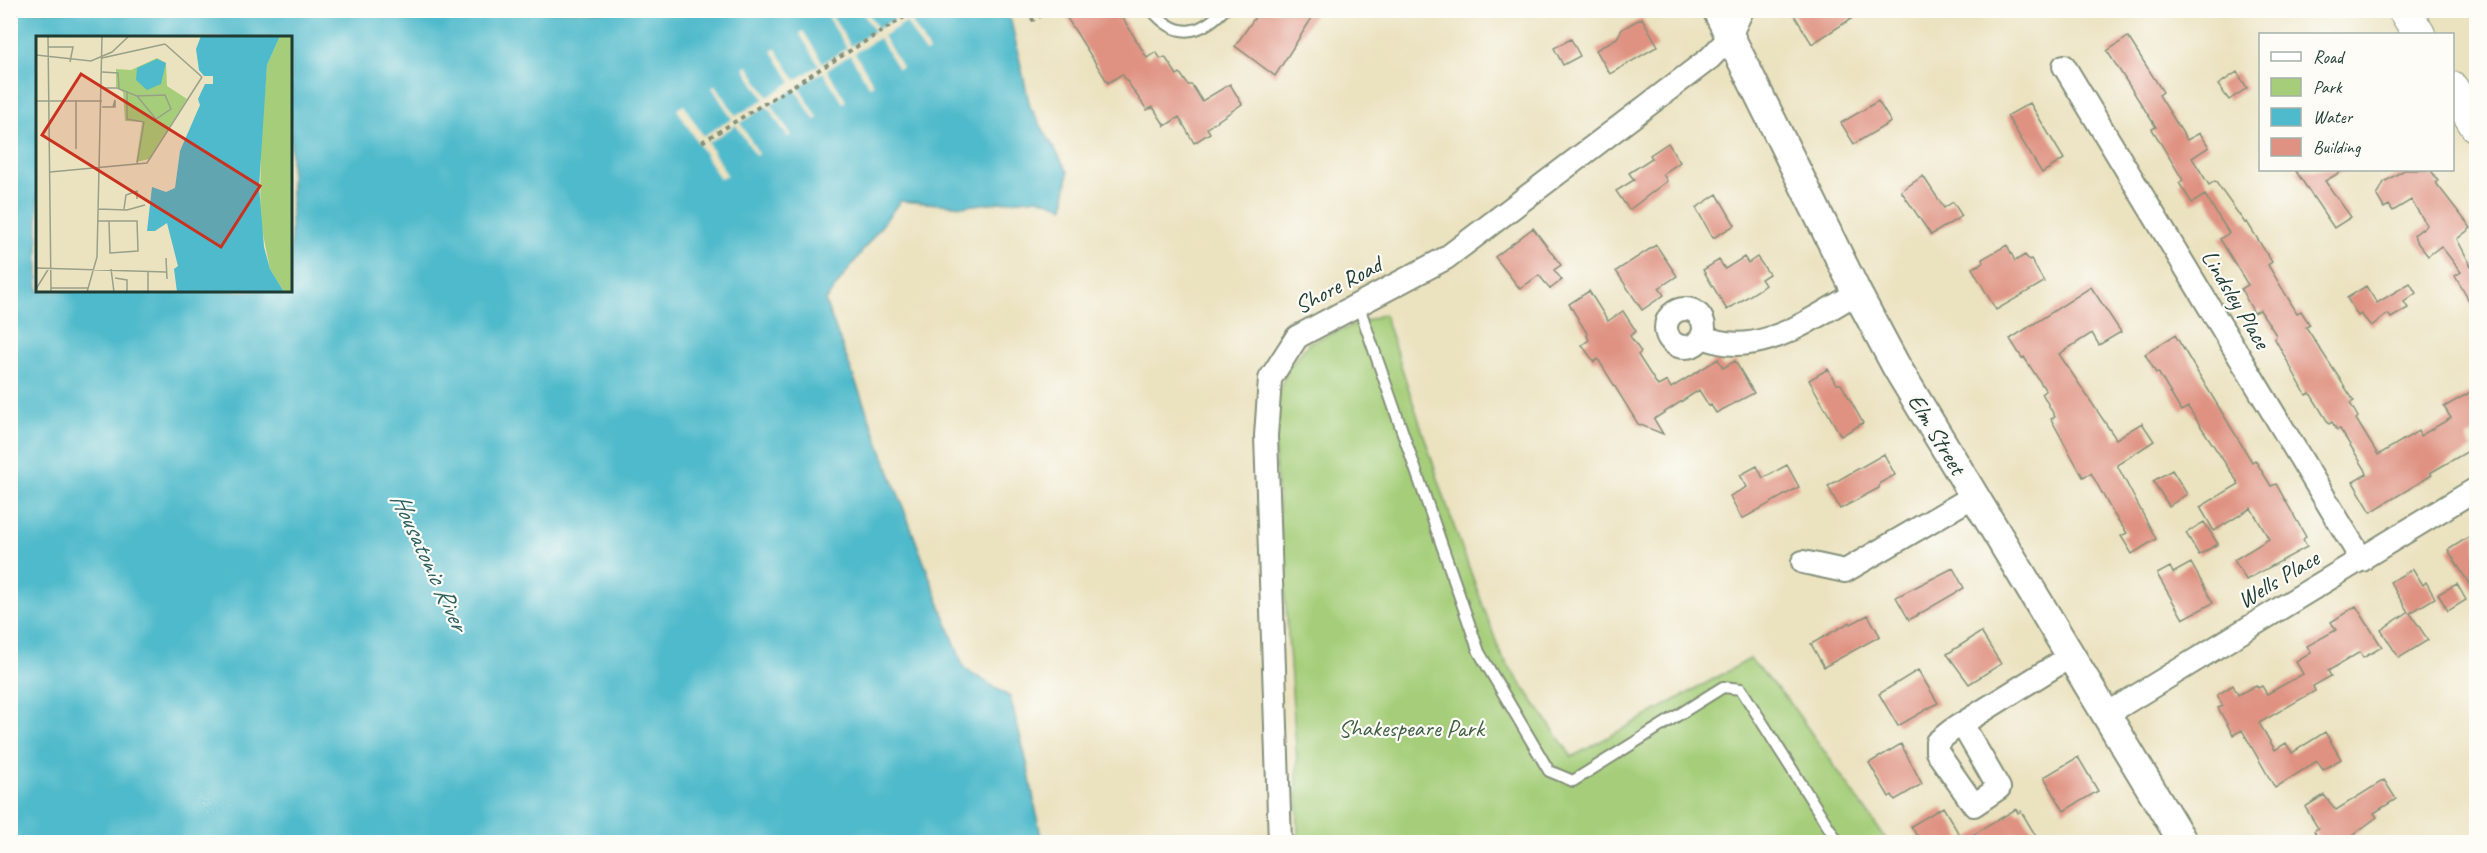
<svg xmlns="http://www.w3.org/2000/svg" width="2487" height="853" font-family="Caveat,sans-serif">
  <style>
    .green { fill: #a6ce7a; stroke: #628657; stroke-width: 1.5 }
    .water { fill: #4fbacb; stroke: #377c80; stroke-width: 1.5; fill-rule: evenodd }
    .pier { fill: #ebe2c0 }
    .building { fill: #df9281 }
    .lines { fill: none; stroke-linecap: round; stroke-linejoin: round }
    .service-casing { stroke: #85907a; stroke-width: 14 }
    .minor-casing { stroke: #85907a; stroke-width: 26 }
    .tertiary-casing { stroke: #85907a; stroke-width: 32 }
    .secondary-casing { stroke: #85907a; stroke-width: 34 }
    .path { stroke: #85907a; stroke-width: 4; stroke-dasharray: 4.5 4.5; stroke-linecap: butt }
    .service { stroke: #fff; stroke-width: 10 }
    .minor { stroke: #fff; stroke-width: 22 }
    .tertiary { stroke: #fff; stroke-width: 28 }
    .secondary { stroke: #fff; stroke-width: 32 }
    .labels { text-anchor: middle; stroke-width: 4.5; stroke-linejoin: round; paint-order: stroke }
    .street-label { font-size: 24px; fill: #1f3d34; stroke: #fdfcf7 }
    .park-label { font-size: 24px; fill: #416146; stroke: #fdfcf7 }
    .water-label { font-size: 26px; font-style: italic; fill: #2d6261; stroke: #fdfcf7 }
    .inset-road { fill: none; stroke: #99a088; stroke-width: 1.5 }
    .view { fill: #c8321e; fill-opacity: 0.15; stroke: #c8321e; stroke-width: 3 }
    .inset-edge { fill: none; stroke: #1f3d34; stroke-width: 3 }
  </style>
  <rect width="100%" height="100%" fill="#fdfcf7"/>
  <filter id="ink" filterUnits="userSpaceOnUse"><feTurbulence type="fractalNoise" baseFrequency=".0167" numOctaves="2"/><feDisplacementMap in="SourceGraphic" scale="12" xChannelSelector="R" yChannelSelector="G"/><feConvolveMatrix kernelMatrix="1 2 1 2 8 2 1 2 1" color-interpolation-filters="sRGB"/></filter>
  <filter id="wash" filterUnits="userSpaceOnUse"><feTurbulence type="fractalNoise" baseFrequency=".008" numOctaves="4" result="noise"/><feDisplacementMap in="SourceGraphic" scale="24" xChannelSelector="R" yChannelSelector="G"/><feGaussianBlur stdDeviation="1.35" result="paint"/><feColorMatrix in="noise" values="0 0 0 0 0 0 0 0 0 0 0 0 0 0 0 0 0 1.4 0 .05"/><feComposite in="paint" operator="in"/></filter>
  <g filter="url(#wash)">
    <rect width="100%" height="100%" fill="#ebe2c0"/>
    <path class="green" d="M1384 314 1452 521 1501 655 1572 757 1750 659 1788 700 1888 842H1298L1297 760 1273 430 1277 397 1288 368 1310 342Z"/>
    <path class="water" d="M10 11H1004L1011 21 1030 107 1068 172 1064 207 1038 198 965 206 900 201 825 301 964 668 1010 697 1027 763 1042 842H11ZM38 38H291V291H38Z"/>
    <path class="pier" d="M862 11H867L878 29 901 15 899 11 905 12 924 11 910 19 929 51 925 53 906 22 883 36 902 67 898 69 879 38 855 53 874 85 870 87 850 55 827 70 846 101 843 103 823 72 799 87 818 118 815 120 795 89 771 104 791 135 788 137 767 106 740 123 759 154 756 156 736 125 708 143 727 175 720 179 677 109 684 105 703 136 732 119 712 87 716 85 736 116 764 99 744 68 748 66 768 97 791 82 772 51 775 48 796 80 819 65 800 34 803 31 823 63 847 48 828 17 831 15 851 46 874 31Z"/>
    <g id="blocks">
      <path class="building" d="M1062 10H1118L1147 58 1156 52 1161 59 1165 57 1177 75 1180 73 1188 85H1192L1202 101 1230 84 1242 104 1207 128 1210 133 1194 143 1179 117 1165 126 1153 107 1147 110 1122 74 1108 83Z
        M1260 10H1317L1275 76 1235 46Z
        M1791 10H1865L1812 44Z
        M1642 18 1658 46 1610 74 1596 50 1617 38 1622 29Z
        M2128 37 2163 92 2159 95 2187 140 2200 133 2209 147 2192 158 2209 185 2215 181 2245 223 2247 222 2272 262 2268 265 2297 313 2301 311 2310 325 2306 327 2354 401 2350 403 2358 417 2356 419 2378 455 2418 431 2420 436 2451 418 2444 407 2476 389V433L2467 439 2472 449 2430 473 2432 475 2371 512 2353 482 2367 474 2365 469 2340 429 2337 430 2332 422 2329 424 2310 393 2306 395 2275 339 2276 335 2260 310 2254 313 2241 289 2248 285 2220 239 2229 233 2205 195 2192 203 2179 183 2183 180 2152 129 2156 127 2107 51Z
        M1571 39 1580 56 1563 65 1554 48Z
        M2237 72 2247 88 2229 100 2218 85Z
        M1878 101 1891 122 1854 144 1841 123Z
        M2030 103 2064 159 2042 173 2007 116Z
        M1668 143 1680 162 1663 174 1667 181 1629 210 1616 191 1634 180 1629 173 1652 158 1650 155Z
        M2295 170H2344L2325 181 2351 217 2334 228Z
        M2404 170H2431L2438 181 2436 183 2471 228 2457 239 2471 266 2476 263V313L2455 276 2461 272 2441 246 2428 256 2416 241 2414 235 2427 225 2411 200 2393 211 2389 205 2384 208 2377 196 2384 182Z
        M1923 176 1944 208 1953 202 1962 216 1931 235 1901 191Z
        M1717 194 1735 225 1713 238 1696 208Z
        M1533 228 1561 265 1554 270 1562 280 1550 289 1539 275 1520 289 1495 257Z
        M1656 245 1677 276 1659 288 1664 295 1642 310 1616 271Z
        M2007 245 2015 261 2025 255 2029 260 2031 259 2044 282 1996 310 1972 268 1983 263 1982 259Z
        M1744 257 1748 263 1757 257 1769 274 1761 279 1765 285 1760 289 1727 310 1703 270 1719 260 1725 269Z
        M2410 283 2416 293 2404 302 2408 308 2391 318 2388 314 2371 326 2361 314 2358 316 2347 298 2366 286 2377 303Z
        M2091 287 2121 332 2099 345 2092 333 2059 354 2116 439 2142 423 2154 441 2117 465 2156 539 2132 554 2121 536 2127 533 2113 513 2091 473 2083 477 2051 419 2055 417 2042 393 2046 391 2024 357 2022 358 2010 339Z
        M1589 291 1608 321 1623 311 1636 331 1630 336 1641 352 1638 355 1658 386 1667 381 1671 388 1718 359 1723 368 1735 361 1754 393 1716 413 1711 405 1709 406 1699 390 1654 419 1663 434 1638 424 1598 359 1594 362 1582 345 1589 340 1587 336 1588 335 1569 304Z
        M2175 335 2252 462 2255 460 2271 486 2276 484 2306 537 2303 539 2307 547 2246 580 2234 560 2269 539 2251 508 2214 531 2200 507 2239 484 2188 407 2181 411 2158 372 2156 373 2145 354Z
        M1828 369 1836 384H1841L1863 423 1841 436 1809 380Z
        M1884 454 1895 475 1880 483 1879 488 1840 509 1828 486Z
        M1787 465 1799 487 1742 519 1730 496 1747 487 1740 475 1757 466 1763 478Z
        M2172 470 2187 494 2169 506 2153 481Z
        M2204 522 2218 544 2199 555 2186 533Z
        M2476 532V595L2448 550Z
        M2191 563 2213 603 2183 619 2157 574 2170 567 2173 573Z
        M1953 568 1964 588 1909 620 1896 597Z
        M2413 569 2423 585 2426 582 2435 598 2410 613 2428 640 2399 658 2381 630 2408 612 2390 582Z
        M2457 584 2466 600 2448 611 2438 594Z
        M2356 606 2382 647 2363 658 2360 652 2328 671 2331 676 2313 686 2315 691 2259 723 2275 750 2286 743 2292 753 2325 732 2341 759 2323 770 2317 761 2275 788 2242 730 2233 735 2218 708 2223 706 2217 695 2233 685 2238 695 2256 685 2258 688 2262 686 2267 694 2303 674 2296 662 2311 653 2307 646 2336 630 2331 622Z
        M1868 615 1880 636 1824 667 1811 644 1850 622 1851 624Z
        M1981 632 2001 664 1969 684 1947 654Z
        M1918 670 1938 703 1898 726 1879 694Z
        M1901 744 1922 784 1895 800 1892 795 1889 797 1869 763Z
        M2078 757 2098 791 2064 811 2044 777Z
        M2384 780 2396 799 2374 813 2377 817 2342 843H2321L2314 831 2318 828 2305 807 2324 795 2336 810Z
        M1943 807 1963 841 2016 809 2018 813 2021 811 2040 843H1921L1911 826Z"/>
    </g>
  </g>
  <g filter="url(#ink)">
    <use href="#blocks" fill-opacity="0" stroke="#85907a" stroke-width="1.5"/>
    <g class="lines">
      <g class="service-casing">
        <path id="service" d="M1152 10C1177 40 1199 35 1224 10
          M1358 304 1479 652 1549 771 1573 781 1723 687 1741 689 1838 842"/>
      </g>
      <g class="minor-casing">
        <path id="minor" d="M2064 66 2362 560
          M1666 328a19 19 0 1 1 38 0a19 19 0 1 1-38 0Z
          M1702 336C1755 362 1812 318 1857 293
          M1803 562 1845 571 1974 496
          M2107 714 2476 489
          M1962 724 1999 788 1974 805 1937 752V742L1952 730 2071 656
          M1280 842 1266 436 1270 379 1297 337 1446 258 1710 58 1729 38 1742 10"/>
      </g>
      <g class="tertiary-casing">
        <path id="tertiary" d="M1717 10 1857 293 1896 366 2183 842"/>
      </g>
      <g class="secondary-casing">
        <path id="secondary" d="M2404 10 2419 34
          M2452 88 2476 126"/>
      </g>
      <path class="path" d="M1027 10 1033 20 1051 10
        M702 142 916 10"/>
      <use href="#service" class="service"/>
      <use href="#minor" class="minor"/>
      <use href="#tertiary" class="tertiary"/>
      <use href="#secondary" class="secondary"/>
    </g>
  </g>
  <g class="labels">
    <g class="street-label">
      <text transform="translate(1338 285) rotate(-28)" y="8">Shore Road</text>
      <text transform="translate(2236 299) rotate(59)" y="8">Lindsley Place</text>
      <text transform="translate(1937 434) rotate(59)" y="8">Elm Street</text>
      <text transform="translate(2278 579) rotate(-31)" y="8">Wells Place</text>
    </g>
    <g class="park-label">
      <text x="1411" y="736">Shakespeare Park</text>
    </g>
    <g class="water-label">
      <text transform="translate(430 561) rotate(65)" y="9">Housatonic River</text>
    </g>
  </g>
  <g transform="translate(36 36)">
    <rect width="256" height="256" fill="#ebe2c0"/>
    <path d="M244 0H256V256H248L234 233 224 183 225 101 231 29ZM121 22 130 27 131 50 151 63 113 123 100 126 106 86 89 85 87 56 80 51V33L95 34Z" fill="#a6ce7a"/>
    <path d="M165 0H244L231 29 223 151 228 211 234 233 248 256H141L138 233 142 230 131 187 119 195H111L116 151 130 156 139 152 144 115 164 69 162 63 169 48H177V40H168L163 34 160 13ZM121 23 130 27 125 48 111 54 100 44 101 32Z" fill="#4fbacb"/>
    <path class="inset-road" d="M12 0 15 256M129 8 166 41M12 11H37L34 26M0 19 55 25 76 16 93 0M66 22 129 8M66 36 82 37 83 52M66 52H81L101 60M91 55V83L108 86 101 128M129 59 135 73 120 83 101 60ZM0 65H66M66 71H79V64L77 71M40 113V64M14 136 111 127 166 41M62 173 91 174 109 169M88 173 90 159 101 155V163M62 185H101L102 215 74 217 73 185M130 222 131 243M0 232 130 236M75 233 78 256M79 242 91 244V256M15 252H52M0 253 13 232M51 256 61 221 66 0M112 256V235"/>
    <path class="view" d="M45 38 224 150 185 211 6 99Z"/>
    <rect width="256" height="256" class="inset-edge"/>
  </g>
  <rect width="2487" height="853" fill="none" stroke="#fdfcf7" stroke-width="36"/>
  <rect x="2259" y="33" width="195" height="138" fill="#fdfcf7" stroke="#a4b0a9" stroke-width="1.5"/>
  <rect x="2271" y="52" width="30" height="9" fill="#ffffff" stroke="#a4b0a9" stroke-width="1.5"/>
  <text x="2313" y="63" font-size="18" fill="#1f3d34">Road</text>
  <rect x="2271" y="78" width="30" height="18" fill="#a6ce7a" stroke="#a4b0a9" stroke-width="1.5"/>
  <text x="2313" y="93" font-size="18" fill="#1f3d34">Park</text>
  <rect x="2271" y="108" width="30" height="18" fill="#4fbacb" stroke="#a4b0a9" stroke-width="1.5"/>
  <text x="2313" y="123" font-size="18" fill="#1f3d34">Water</text>
  <rect x="2271" y="138" width="30" height="18" fill="#df9281" stroke="#a4b0a9" stroke-width="1.5"/>
  <text x="2313" y="153" font-size="18" fill="#1f3d34">Building</text>
</svg>
